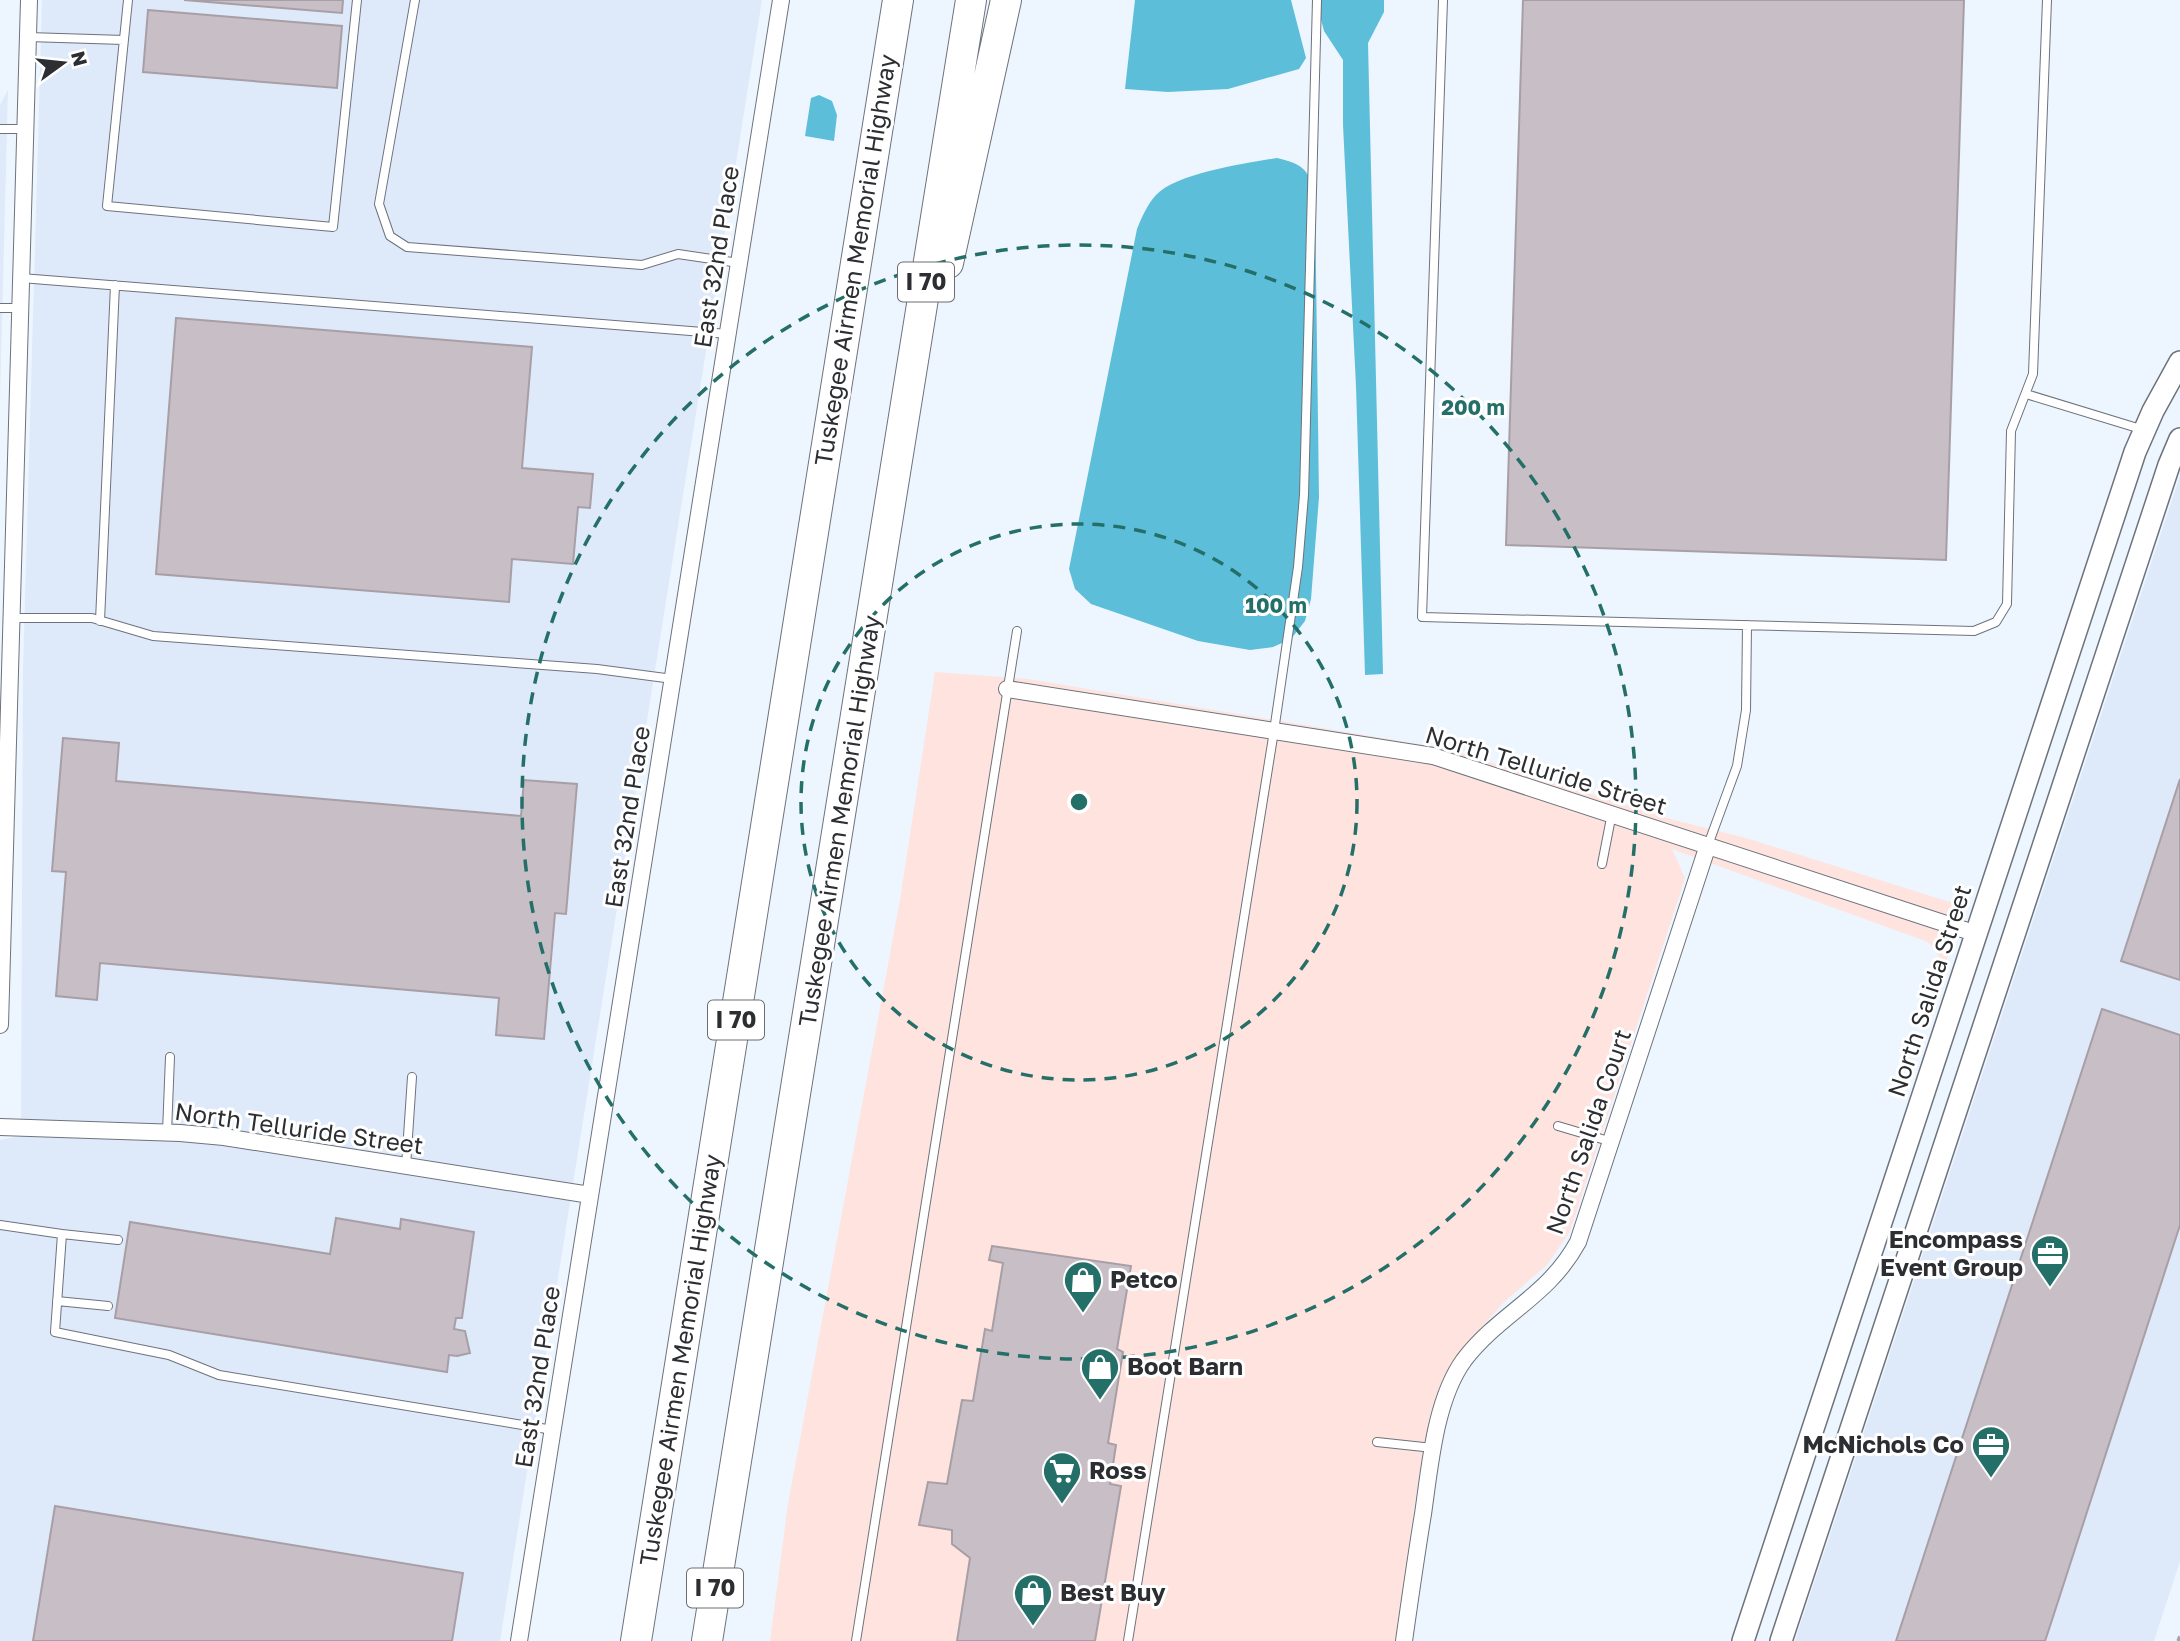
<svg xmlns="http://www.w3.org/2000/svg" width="2180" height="1641" font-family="'Golos Text',sans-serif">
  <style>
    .commercial { fill: #fee3de }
    .built { fill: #dee9fa }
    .water { fill: #5dbeda }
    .building { fill: #c8bec6; stroke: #a89fa6; stroke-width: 2 }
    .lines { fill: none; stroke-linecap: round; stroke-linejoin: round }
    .service-casing { stroke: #6d737c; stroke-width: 10 }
    .minor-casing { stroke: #6d737c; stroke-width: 18 }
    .tertiary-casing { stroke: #6d737c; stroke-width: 24 }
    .motorway-casing { stroke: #6d737c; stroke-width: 32 }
    .path { stroke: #9fa5ad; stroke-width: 3.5; stroke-dasharray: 5 3.5; stroke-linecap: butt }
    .service { stroke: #fff; stroke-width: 8 }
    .minor { stroke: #fff; stroke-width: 16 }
    .tertiary { stroke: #fff; stroke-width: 21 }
    .motorway { stroke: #fff; stroke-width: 30 }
    .ring { fill: none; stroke: #256f69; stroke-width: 3.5; stroke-dasharray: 12 9 }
    .labels { text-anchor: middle; stroke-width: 6; stroke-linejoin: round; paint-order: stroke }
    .shield { fill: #fff; stroke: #6b6d70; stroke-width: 2 }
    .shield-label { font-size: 23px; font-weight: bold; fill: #2c2e32 }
    .street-label { font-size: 24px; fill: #2c2e32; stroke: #fff }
    .poi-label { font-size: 24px; font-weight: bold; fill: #2c2e32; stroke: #fff; text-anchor: start }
    .centre { fill: #256f69; stroke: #fff; stroke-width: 3.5 }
    .ring-label { font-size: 21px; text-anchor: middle; font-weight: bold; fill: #256f69; stroke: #fff; stroke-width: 6; stroke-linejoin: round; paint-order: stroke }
  </style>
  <rect width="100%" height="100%" fill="#edf5ff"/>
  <path class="commercial" d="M935 672 1028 679 1448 749 1674 820 1746 838 1956 904 1945 972 1939 956 1928 942 1672 849 1685 878 1570 1231 1547 1265 1503 1303 1455 1358 1430 1414 1419 1475 1395 1641H770L788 1504 900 900Z"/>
  <path class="built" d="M42 0H762L500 1641H0V1140L21 1136 23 670Z
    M8 90 1 358 0 402V105Z
    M2180 476V1561L2154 1641H1795Z"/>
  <path class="water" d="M1135 0H1291L1306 58 1299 69 1228 89 1168 92 1125 89Z
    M1316 0H1384V12L1368 43 1383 674 1365 675 1356 386 1343 125V60L1324 31Z
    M819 95 832 101 837 115 834 141 805 136 811 98Z
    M1277 158C1305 165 1308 169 1315 196L1319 497 1311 599 1305 621 1291 639 1273 647 1250 650 1198 641 1091 604 1075 589 1069 569 1137 229C1142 217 1147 205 1156 195 1177 173 1247 163 1277 158Z"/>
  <path class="building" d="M184 0H343L342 13Z
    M1523 0H1964L1946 560 1506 545Z
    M148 10 342 26 337 88 143 72Z
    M176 318 532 347 522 468 593 474 590 508 578 507 573 564 512 559 509 602 156 574Z
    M63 738 119 743 116 781 521 816 524 780 577 784 566 914 555 913 544 1039 496 1035 499 998 100 963 97 1000 56 996 66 872 52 871Z
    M2180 779V980L2121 961Z
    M2102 1009 2180 1035V1225L2052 1620 2045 1641H1896Z
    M336 1218 400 1229 401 1219 474 1232 462 1318H456L454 1329 465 1331 470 1353 457 1356 449 1355 447 1372 115 1318 130 1222 330 1254Z
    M992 1246 1131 1266 1117 1349 1123 1352 1108 1443 1116 1445 1110 1484 1121 1486 1095 1641H957L970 1558 952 1544V1530L919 1525 928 1482 947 1484 962 1400 973 1401 985 1329 992 1331 1003 1263 989 1260Z
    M55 1506 463 1573 452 1641H33Z"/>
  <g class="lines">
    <g class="service-casing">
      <path id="service" d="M128 0 107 206 333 227 357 0
        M415 0 379 204 390 236 407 247 642 265 678 254 739 263
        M1443 0 1422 617 1974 631 1996 622 2007 604 2011 431 2033 374 2047 0
        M28 37 124 40
        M0 129H25
        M21 278 728 334
        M0 308H20
        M2026 394 2144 430
        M12 618H92L153 636 597 669 673 679
        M100 621 115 285
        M1708 845 1737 766 1746 710 1747 625
        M1602 864 1612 813
        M1558 1126 1612 1142
        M167 1132 170 1057
        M406 1166 412 1077
        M0 1225 62 1234 55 1332 169 1355 219 1375 553 1430
        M62 1234 118 1240
        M57 1301 108 1306
        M1377 1442 1433 1448
        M856 1641 1017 631
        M1128 1641 1274 731 1298 567 1304 495 1317 0"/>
    </g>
    <g class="minor-casing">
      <path id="minor" d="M1007 689 1433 756 1977 934
        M0 1025 29 0
        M0 1127 180 1133 224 1137 590 1195
        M519 1641 781 0
        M1404 1641C1410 1599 1416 1556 1423 1514 1430 1466 1435 1400 1464 1360 1500 1313 1548 1297 1578 1242L1708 845"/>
    </g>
    <g class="tertiary-casing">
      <path id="tertiary" d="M1743 1641 2135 452 2153 411 2180 362
        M1781 1641 2169 465 2180 439"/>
    </g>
    <g class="motorway-casing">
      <path id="motorway" d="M948 263 1006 0
        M636 1641 898 0
        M707 1641 971 0"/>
    </g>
    <path class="path" d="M2178 1641 2180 1636"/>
    <use href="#service" class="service"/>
    <use href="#minor" class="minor"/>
    <use href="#tertiary" class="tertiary"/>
    <use href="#motorway" class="motorway"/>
  </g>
  <g class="ring">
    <circle cx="1079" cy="802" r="278"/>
    <circle cx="1079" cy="802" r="557"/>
  </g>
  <defs>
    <g id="office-pin" transform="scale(2.0125)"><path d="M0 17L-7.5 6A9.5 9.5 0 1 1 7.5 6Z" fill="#256f69" stroke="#fff"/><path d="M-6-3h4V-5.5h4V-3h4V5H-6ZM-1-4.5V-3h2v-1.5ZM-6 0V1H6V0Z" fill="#fff"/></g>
    <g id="shop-pin" transform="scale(2.0125)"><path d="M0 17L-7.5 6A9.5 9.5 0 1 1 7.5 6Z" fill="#256f69" stroke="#fff"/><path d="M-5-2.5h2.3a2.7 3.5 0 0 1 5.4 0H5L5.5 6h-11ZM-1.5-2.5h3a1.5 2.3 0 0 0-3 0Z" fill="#fff"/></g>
    <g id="supermarket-pin" transform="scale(2.0125)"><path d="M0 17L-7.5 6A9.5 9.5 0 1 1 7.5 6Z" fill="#256f69" stroke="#fff"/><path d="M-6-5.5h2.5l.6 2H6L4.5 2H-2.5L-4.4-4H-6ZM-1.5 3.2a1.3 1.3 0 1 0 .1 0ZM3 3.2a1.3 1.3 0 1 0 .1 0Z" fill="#fff"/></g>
  </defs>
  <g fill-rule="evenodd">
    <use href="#office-pin" x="2050" y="1254"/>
    <use href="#shop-pin" x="1083" y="1280"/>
    <use href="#shop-pin" x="1100" y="1367"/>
    <use href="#office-pin" x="1991" y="1445"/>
    <use href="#supermarket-pin" x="1062" y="1471"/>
    <use href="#shop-pin" x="1033" y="1593"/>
  </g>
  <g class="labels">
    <g class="shield">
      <rect x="898" y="262.5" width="56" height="39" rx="5"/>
      <rect x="708" y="1000.5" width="56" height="39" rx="5"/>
      <rect x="687" y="1568.5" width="56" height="39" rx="5"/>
    </g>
    <g class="shield-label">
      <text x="926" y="290">I 70</text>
      <text x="736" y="1028">I 70</text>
      <text x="715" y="1596">I 70</text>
    </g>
    <g class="street-label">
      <text transform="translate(717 257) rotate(-81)" y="8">East 32nd Place</text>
      <text transform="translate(856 260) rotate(-81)" y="8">Tuskegee Airmen Memorial Highway</text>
      <text transform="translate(1546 771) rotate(17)" y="8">North Telluride Street</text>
      <text transform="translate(628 817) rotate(-81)" y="8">East 32nd Place</text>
      <text transform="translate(840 821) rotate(-81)" y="8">Tuskegee Airmen Memorial Highway</text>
      <text transform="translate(1930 991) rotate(-72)" y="8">North Salida Street</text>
      <text transform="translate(299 1129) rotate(8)" y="8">North Telluride Street</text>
      <text transform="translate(1589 1132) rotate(-71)" y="8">North Salida Court</text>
      <text transform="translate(681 1360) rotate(-81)" y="8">Tuskegee Airmen Memorial Highway</text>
      <text transform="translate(538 1377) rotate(-81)" y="8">East 32nd Place</text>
    </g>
    <g class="poi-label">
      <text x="2023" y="1248" text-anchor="end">Encompass<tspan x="2023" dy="28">Event Group</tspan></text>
      <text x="1110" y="1288">Petco</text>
      <text x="1127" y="1375">Boot Barn</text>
      <text x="1964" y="1453" text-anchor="end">McNichols Co</text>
      <text x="1089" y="1479">Ross</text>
      <text x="1060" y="1601">Best Buy</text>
    </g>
  </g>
  <circle cx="1079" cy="802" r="10" class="centre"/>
  <g class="ring-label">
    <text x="1473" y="415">200 m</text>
    <text x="1276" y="613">100 m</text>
  </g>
  <g transform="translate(63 63) rotate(75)" stroke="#ffffff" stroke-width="5" paint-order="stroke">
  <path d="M0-5L12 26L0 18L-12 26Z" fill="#2c2e32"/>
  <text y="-10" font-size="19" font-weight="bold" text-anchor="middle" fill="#2c2e32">N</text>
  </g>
</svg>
